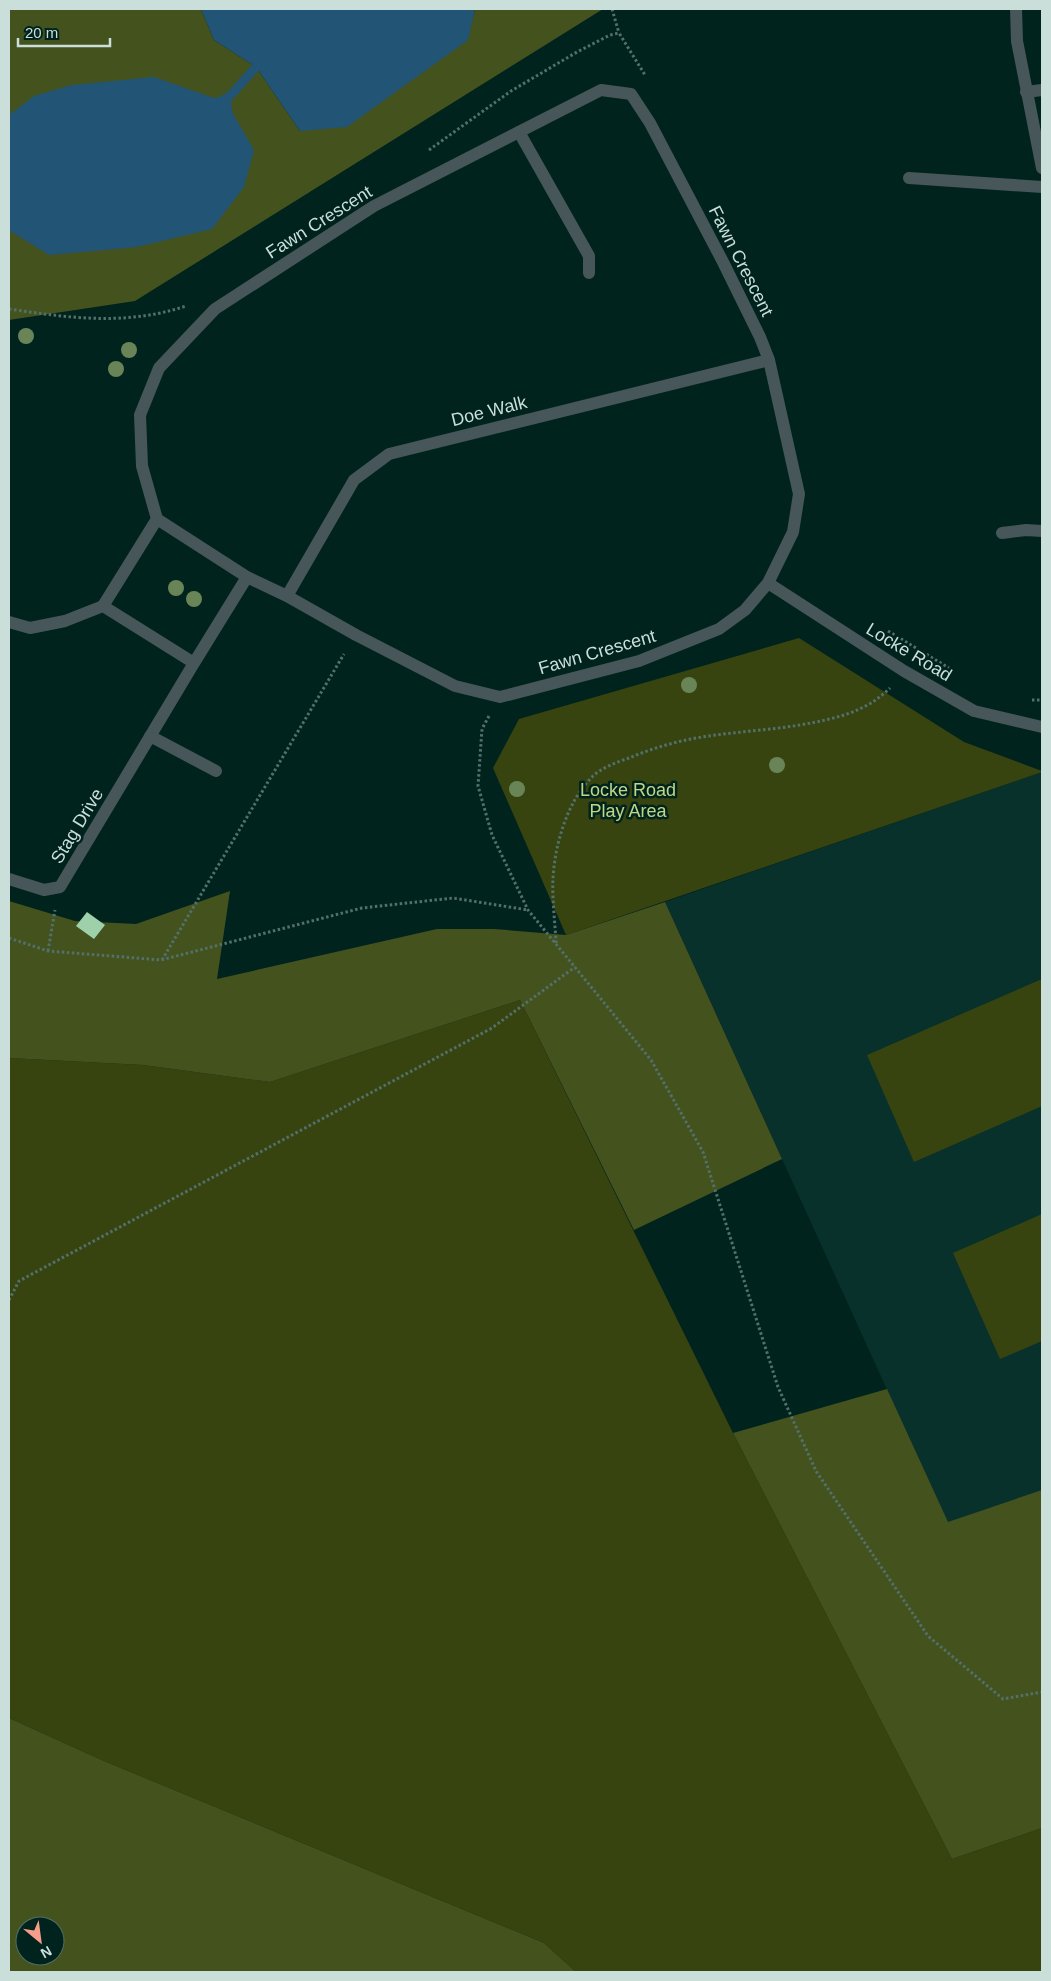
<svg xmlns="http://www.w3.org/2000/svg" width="1051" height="1981" font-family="Helvetica,sans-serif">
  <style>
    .built { fill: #09312b }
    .green { fill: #374410 }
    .forest { fill: #44521e; fill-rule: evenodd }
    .water { fill: #225476 }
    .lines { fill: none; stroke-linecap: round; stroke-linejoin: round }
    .stream { stroke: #225476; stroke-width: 9 }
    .building { fill: #9ed1aa }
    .path { stroke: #53706b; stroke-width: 3; stroke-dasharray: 2.5 2.5; stroke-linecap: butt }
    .lane { stroke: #475659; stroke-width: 12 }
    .street { stroke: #475659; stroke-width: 12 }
    .tree { fill: #698557 }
    .labels { text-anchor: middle; stroke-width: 5; stroke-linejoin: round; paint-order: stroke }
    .street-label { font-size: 18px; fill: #cbdfda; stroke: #00231e }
    .park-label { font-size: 18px; fill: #bfd686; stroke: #00231e }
  </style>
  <rect width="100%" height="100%" fill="#00231e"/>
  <path class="built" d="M1042 772V1661L1016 1673 665 902Z"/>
  <path class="green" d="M799 638 964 742 1042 771V772L566 935 493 768 519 719Z
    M1042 979V1106L914 1162 867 1055Z
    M520 1000 733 1433 952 1859 1042 1828V1972H576L544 1943 104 1761 9 1718V1058L143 1065 270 1082Z
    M1042 1214V1341L1000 1359 953 1253Z"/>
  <path class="forest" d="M9 9H201L214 40 256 67 300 131 467 40 475 9H603L135 301 9 320Z
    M230 891 217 979 437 929H494L566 935 665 902 782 1159 634 1230 520 1000 270 1082 143 1065 9 1058V901L75 921 136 924Z
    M887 1389 948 1522 1042 1490V1828L952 1859 733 1433Z
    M9 1718 104 1761 544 1943 576 1972H9ZM25 1926H55V1956H25Z"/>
  <path class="water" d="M201 9H475L468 40 347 127 300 131 256 67 214 40Z
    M154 77 214 98 231 95 232 112 254 150 244 187 212 229 137 247 49 255 10 231 9 115 34 96 72 85Z"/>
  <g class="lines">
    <path class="stream" d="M221 101 231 95 256 67"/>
  </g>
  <path class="building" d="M87 912 105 925 94 939 76 926Z"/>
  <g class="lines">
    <path class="path" d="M612 9 619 33
      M429 150 511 91 577 52 610 35 619 33 645 75
      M9 309C70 318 126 326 186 306
      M888 631 949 668
      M1032 700H1042
      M489 716 482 729 478 786 492 835 528 910 651 1060 703 1152 778 1387 816 1471 928 1636 1003 1699 1042 1692
      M9 938 48 951 161 960 362 908 453 898 528 910
      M556 943C555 922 552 899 553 878 555 844 567 802 592 777 601 768 617 762 629 758 648 750 670 743 691 739 727 732 764 731 800 725 833 719 865 713 890 688
      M48 951 55 910
      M162 960 344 654
      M9 1300 19 1281 492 1028 575 967"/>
    <path class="lane" d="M1026 92 1042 90
      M519 132 589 256V273
      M909 178 1042 187
      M1002 533 1026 530 1042 531"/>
    <path class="street" d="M1016 9 1017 41 1042 168
      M157 519 142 466 140 415 159 368 215 309 374 206 601 90 631 94 650 123 723 262 760 337 769 360 799 494 793 532 768 583 745 610 719 629 639 661 500 697 455 686 356 635 287 596 247 577
      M157 519 247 577 194 663 103 606Z
      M768 583 904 671 974 711 1042 727
      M287 596 354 480 389 454 769 360
      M9 622 30 628 65 621 103 606
      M150 736 216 771
      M9 879 44 890 60 887 194 663"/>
  </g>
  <g class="tree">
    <circle cx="26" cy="336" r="8"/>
    <circle cx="129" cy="350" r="8"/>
    <circle cx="116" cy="369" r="8"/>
    <circle cx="176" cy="588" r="8"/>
    <circle cx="194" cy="599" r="8"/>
    <circle cx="689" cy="685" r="8"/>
    <circle cx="777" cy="765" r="8"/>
    <circle cx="517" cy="789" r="8"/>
  </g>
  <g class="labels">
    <g class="street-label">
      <text transform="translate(319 222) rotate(-32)" y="6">Fawn Crescent</text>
      <text transform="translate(741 261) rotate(63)" y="6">Fawn Crescent</text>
      <text transform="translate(489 411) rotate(-14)" y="6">Doe Walk</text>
      <text transform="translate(597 652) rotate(-16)" y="6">Fawn Crescent</text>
      <text transform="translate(909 652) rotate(31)" y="6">Locke Road</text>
      <text transform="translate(77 826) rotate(-59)" y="6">Stag Drive</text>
    </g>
    <g class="park-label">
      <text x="628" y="796">Locke Road<tspan x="628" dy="21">Play Area</tspan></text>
    </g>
  </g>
  <rect width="1051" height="1981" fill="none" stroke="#cbdfda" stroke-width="20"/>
  <g transform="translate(40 1941) rotate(151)"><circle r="24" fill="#00231e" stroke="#516e69"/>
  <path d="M0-4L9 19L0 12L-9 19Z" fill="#f49d8b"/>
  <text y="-8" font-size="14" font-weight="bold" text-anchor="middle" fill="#cbdfda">N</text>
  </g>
  <path d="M18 38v8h92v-8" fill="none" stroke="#cbdfda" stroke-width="2.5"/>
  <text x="25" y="38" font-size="15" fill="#cbdfda" stroke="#00231e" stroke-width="4" paint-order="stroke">20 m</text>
</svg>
